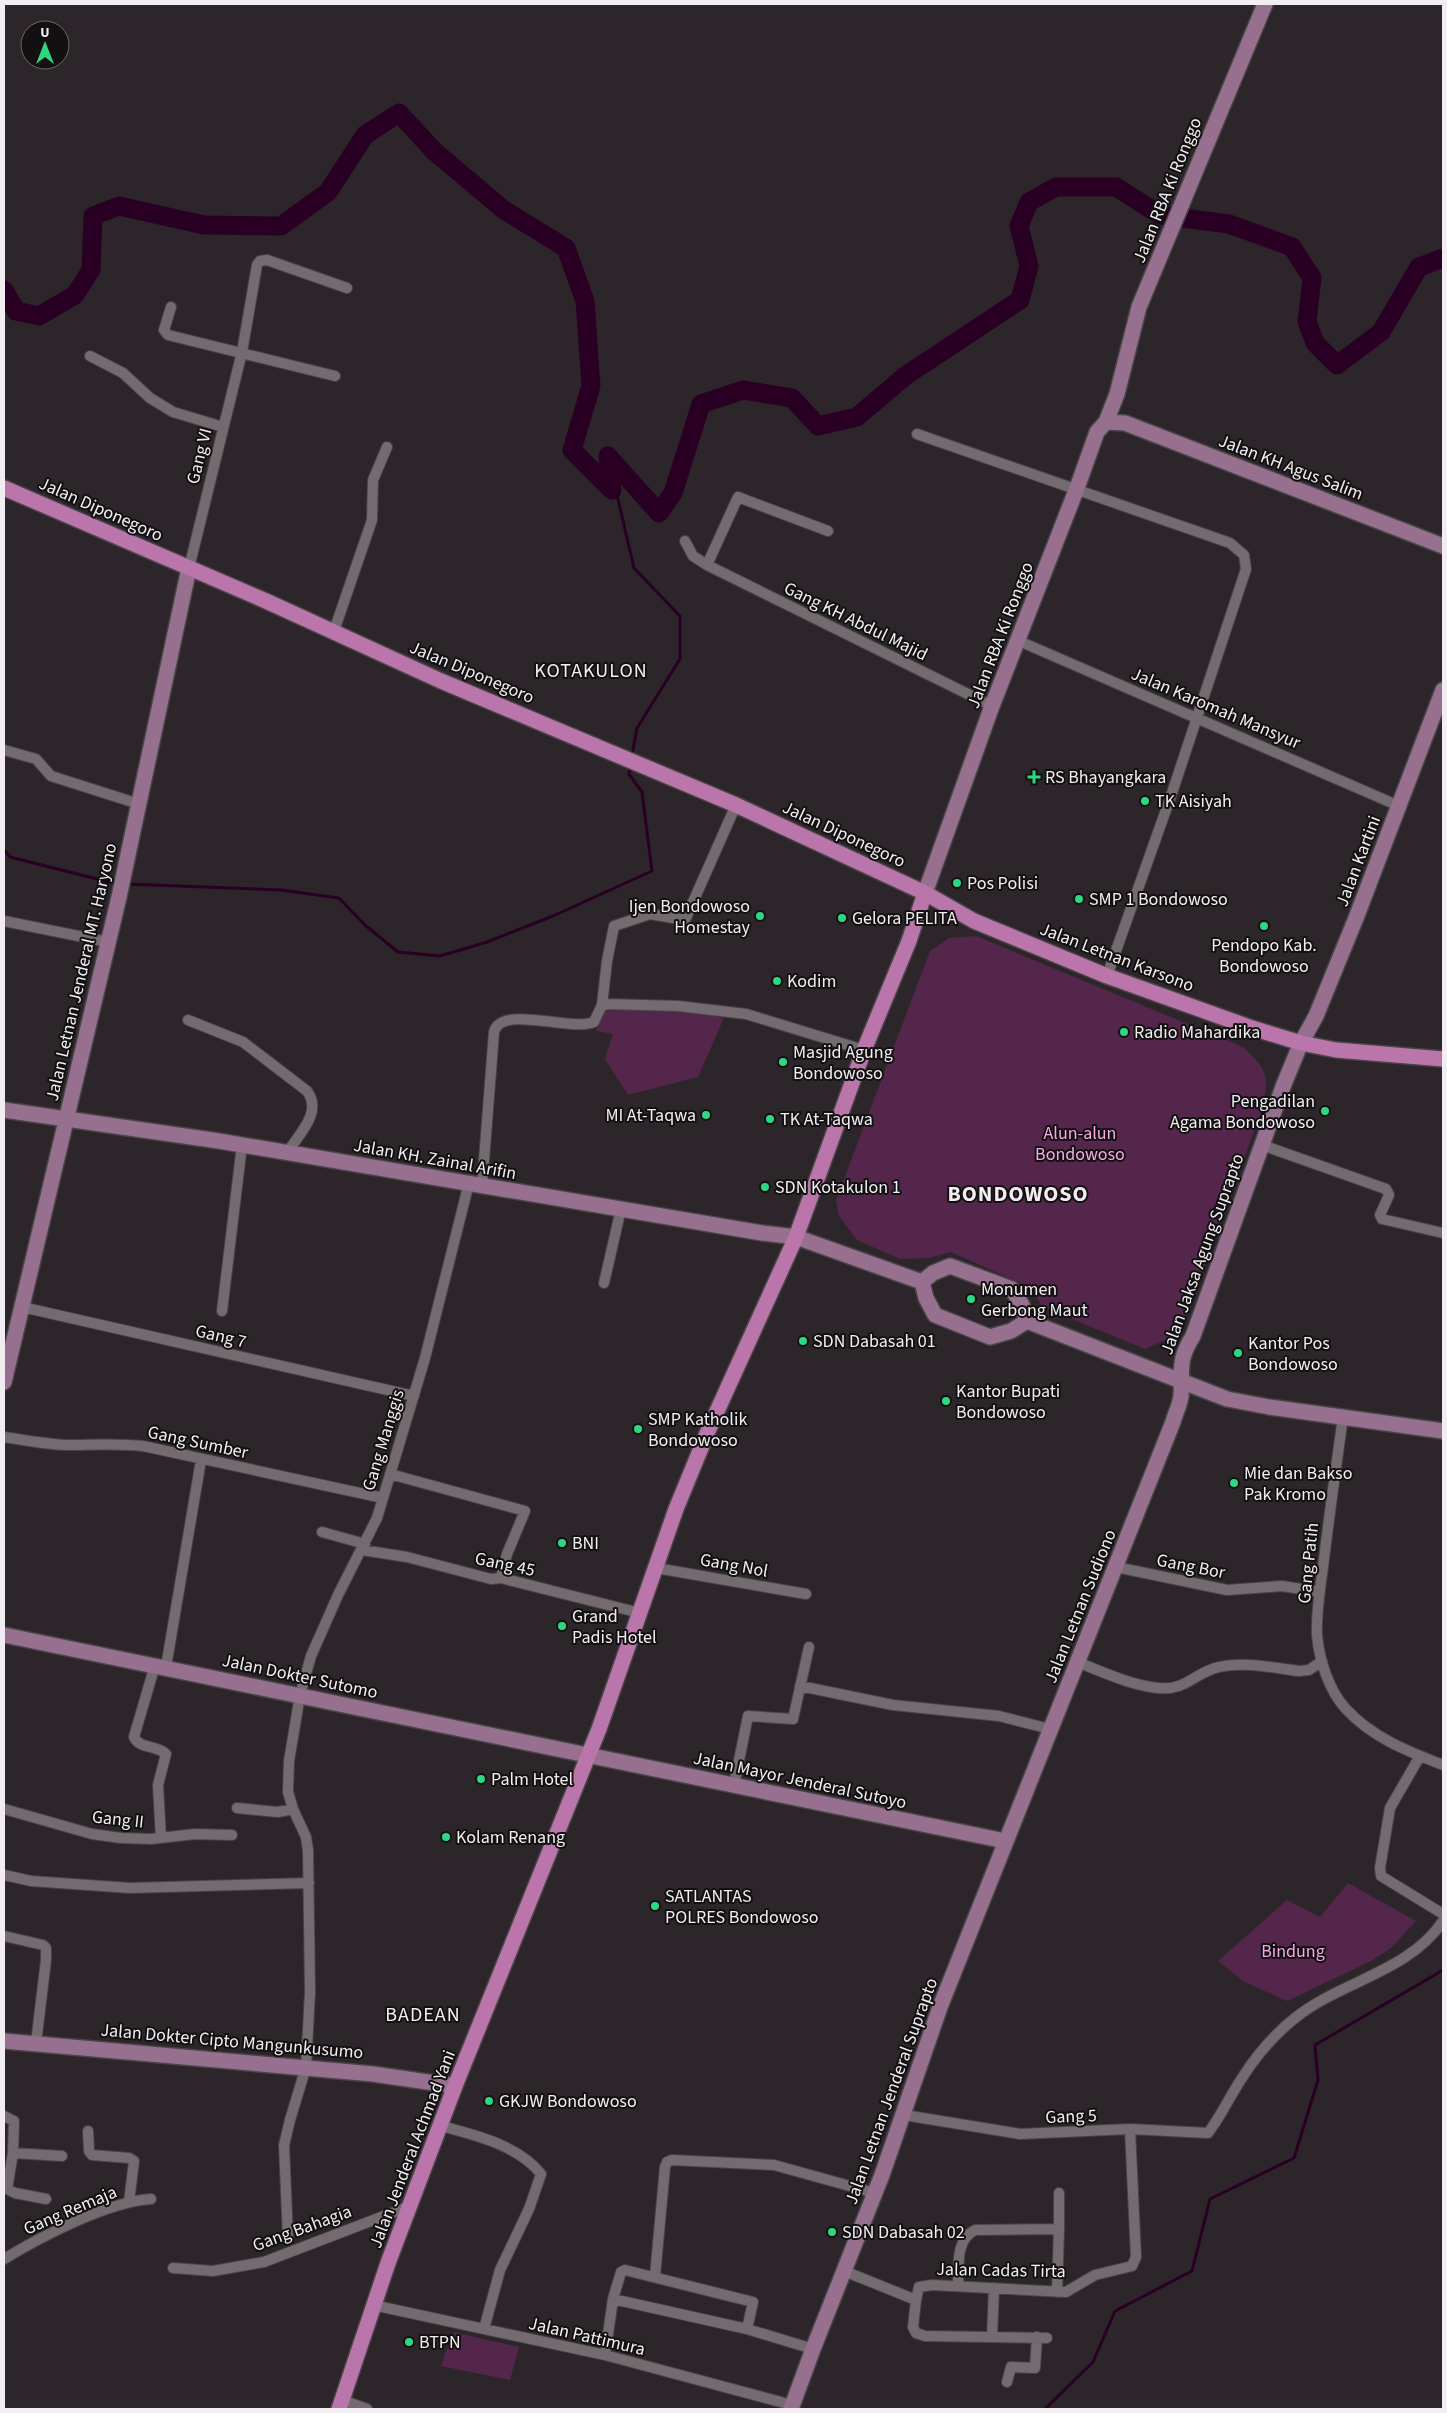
<svg xmlns="http://www.w3.org/2000/svg" width="1447" height="2413" font-family="'Source Sans 3',sans-serif">
  <style>
    .green { fill: #54264b }
    .lines { fill: none; stroke-linecap: round; stroke-linejoin: round }
    .stream { stroke: #290023; stroke-width: 3 }
    .river { stroke: #290023; stroke-width: 19 }
    .street-casing { stroke: #494448; stroke-width: 12 }
    .secondary-casing { stroke: #494448; stroke-width: 18 }
    .primary-casing { stroke: #494448; stroke-width: 18 }
    .street { stroke: #736b70; stroke-width: 10 }
    .secondary { stroke: #96708e; stroke-width: 15 }
    .primary { stroke: #ba75ab; stroke-width: 15 }
    .poi-dot { fill: #2ed883; stroke: #131012; stroke-width: 2 }
    .labels { text-anchor: middle; stroke-width: 4; stroke-linejoin: round; paint-order: stroke }
    .street-label { font-size: 18px; fill: #f1edf0; stroke: #131012 }
    .poi-label { font-size: 18px; fill: #f1edf0; stroke: #131012; text-anchor: start }
    .park-label { font-size: 18px; fill: #f5abe4; stroke: #131012 }
    .quarter-label { font-size: 20px; letter-spacing: 1px; fill: #f1edf0; stroke: #131012 }
    .district-label { font-size: 22px; font-weight: bold; letter-spacing: 1px; fill: #f1edf0; stroke: #131012 }
  </style>
  <rect width="100%" height="100%" fill="#2c262a"/>
  <path class="green" d="M976 936 1243 1047C1267 1070 1269 1074 1263 1107L1183 1322 1165 1340 1145 1349 1043 1307 1029 1287 951 1252 929 1258 900 1259 857 1240 839 1216 836 1200 930 951 949 938Z
    M663 1005 724 1018 698 1077 628 1095 605 1059 613 1034 596 1031 602 1011Z
    M1348 1883 1416 1921 1391 1948 1373 1960 1287 2001 1243 1981 1218 1961 1287 1900 1320 1917Z
    M453 2332 519 2347 510 2380 441 2366Z"/>
  <g class="lines">
    <path class="stream" d="M608 456 634 568 680 616V659L637 728 632 755
      M4 850 10 857 117 884
      M126 884 281 890 339 898 365 925 398 952 440 956 487 942 553 916 652 871 642 792 629 774 630 766
      M1045 2409 1093 2362 1115 2311 1192 2271 1210 2199 1294 2158 1318 2080 1315 2045 1443 1970"/>
    <path class="river" d="M4 290 16 311 39 316 75 295 91 270 93 216 119 206 204 225 281 226 328 192 365 135 399 113 434 151 504 210 566 248 585 301 591 386 572 450 612 490 608 456 659 513 673 493 701 404 743 390 792 398 818 426 857 417 905 376 1020 300 1029 266 1019 226 1029 202 1056 187H1116L1160 215 1229 224 1292 247 1312 278 1307 321 1315 343 1337 365 1381 332 1419 267 1443 258"/>
    <g class="street-casing">
      <path id="street" d="M171 307 164 330 168 335 335 376
        M90 356 123 373 150 398 173 412 223 427
        M917 434 1230 543 1244 555 1246 569 1172 793 1107 976
        M685 541 693 556 707 565 992 706
        M707 565 738 497 828 531
        M189 568 242 352 257 265 260 261 267 260 347 288
        M334 631 372 520 373 480 387 447
        M1019 641 1399 806
        M4 750 36 759 51 776 139 804
        M4 921 108 942
        M602 1005 607 961 614 926 650 914 685 920 736 805
        M188 1020 243 1042 307 1091C323 1112 299 1134 287 1153
        M1262 1145 1386 1189 1389 1195 1380 1215 1382 1219 1443 1233
        M482 1186 494 1032C501 1004 572 1032 594 1022L601 1007 606 1004 678 1006 746 1014 864 1050
        M604 1283 621 1209
        M22 1307 414 1396
        M222 1311 242 1145
        M1343 1417C1336 1467 1329 1517 1323 1567 1320 1589 1316 1613 1317 1635 1319 1659 1329 1691 1346 1709 1373 1738 1407 1751 1443 1765
        M4 1437C24 1440 44 1444 65 1445 92 1445 116 1443 143 1446L383 1498
        M390 1474 525 1511 507 1554 501 1578
        M322 1532 365 1544
        M362 1550 407 1557 491 1579 501 1578 640 1613
        M1116 1567 1227 1590 1282 1586 1320 1592
        M656 1568 806 1594
        M1077 1662C1103 1672 1130 1685 1158 1688 1187 1691 1195 1672 1219 1667 1244 1661 1274 1668 1299 1671L1309 1670 1322 1661
        M155 1665 134 1737C139 1749 157 1745 166 1754L158 1785 161 1838
        M166 1667 201 1460
        M800 1686 893 1705 999 1716 1050 1729
        M1420 1756 1390 1808 1380 1868 1381 1876 1443 1914
        M734 1785 748 1716 793 1719 809 1647
        M237 1808 278 1812 293 1809
        M4 1809 92 1834 121 1838 151 1839 195 1834 232 1835
        M4 1875 31 1881 130 1888 309 1883
        M4 1936 43 1945 46 1948V1960L36 2043
        M904 2115 1020 2134 1130 2129 1208 2133C1221 2116 1230 2096 1242 2078 1256 2056 1275 2034 1295 2018 1341 1981 1409 1972 1443 1921
        M4 2116 14 2121 13 2153 62 2156
        M441 2126C475 2135 518 2145 541 2174L529 2209 500 2270 484 2329
        M88 2131 89 2151 92 2155 129 2158 134 2161 129 2202
        M13 2153 7 2189 15 2193 46 2199
        M1059 2229V2193
        M288 2239 284 2145 290 2120 306 2067 310 1992 308 1850 306 1837 293 1809 288 1792 289 1761 300 1695 311 1656 338 1595 377 1518 425 1358 469 1183
        M4 2259C42 2236 107 2202 151 2199
        M173 2268 213 2271 264 2262 410 2206
        M844 2271 916 2300 919 2287 932 2285 1066 2292 1095 2275 1132 2266 1136 2257 1130 2129
        M655 2276 665 2167 667 2162 672 2160 774 2165 875 2193
        M958 2286C959 2266 955 2240 975 2230L1059 2229 1057 2292
        M613 2299 747 2329 813 2349
        M916 2300 913 2327 916 2333 925 2336 1047 2338
        M373 2305 605 2355 792 2405
        M992 2337 994 2288
        M605 2355 613 2299 621 2272 625 2270 753 2302 747 2329
        M1007 2382 1011 2367 1035 2368 1037 2337
        M342 2400 367 2409"/>
    </g>
    <g class="secondary-casing">
      <path id="secondary" d="M1106 422 1125 423 1443 546
        M925 893 992 706 1077 488 1097 432 1106 422 1117 394 1139 307 1265 4
        M4 1110 219 1141 762 1233 796 1237 922 1282
        M922 1282 926 1298 935 1315 990 1337 1011 1331 1027 1321
        M922 1282 933 1273 950 1266 1012 1289 1022 1305 1027 1321
        M1027 1321 1227 1399 1269 1407 1443 1431
        M4 1382 119 897 189 568
        M4 1635 1005 1841
        M4 2041 373 2074 455 2086
        M791 2409 813 2349 882 2175 940 2007 1173 1422C1175 1414 1180 1405 1181 1396 1183 1368 1177 1362 1193 1336L1284 1084 1301 1043 1316 1016 1356 918 1443 690"/>
    </g>
    <g class="primary-casing">
      <path id="primary" d="M4 488 266 601 441 681 736 805 925 893 974 921 1107 976 1252 1028 1301 1043 1336 1050 1443 1059
        M339 2409 388 2263 455 2086 599 1729 676 1509 708 1431 796 1237 864 1050 909 941 925 893"/>
    </g>
    <use href="#street" class="street"/>
    <use href="#secondary" class="secondary"/>
    <use href="#primary" class="primary"/>
  </g>
  <g class="poi-dot">
    <path d="M1031.5 769.5h5v5h5v5h-5v5h-5v-5h-5v-5h5z"/>
    <circle cx="1145" cy="801" r="5"/>
    <circle cx="957" cy="883" r="5"/>
    <circle cx="1079" cy="899" r="5"/>
    <circle cx="760" cy="916" r="5"/>
    <circle cx="842" cy="918" r="5"/>
    <circle cx="1264" cy="926" r="5"/>
    <circle cx="777" cy="981" r="5"/>
    <circle cx="1124" cy="1032" r="5"/>
    <circle cx="783" cy="1062" r="5"/>
    <circle cx="1325" cy="1111" r="5"/>
    <circle cx="706" cy="1115" r="5"/>
    <circle cx="770" cy="1119" r="5"/>
    <circle cx="765" cy="1187" r="5"/>
    <circle cx="971" cy="1299" r="5"/>
    <circle cx="803" cy="1341" r="5"/>
    <circle cx="1238" cy="1353" r="5"/>
    <circle cx="946" cy="1401" r="5"/>
    <circle cx="638" cy="1429" r="5"/>
    <circle cx="1234" cy="1483" r="5"/>
    <circle cx="562" cy="1543" r="5"/>
    <circle cx="562" cy="1626" r="5"/>
    <circle cx="481" cy="1779" r="5"/>
    <circle cx="446" cy="1837" r="5"/>
    <circle cx="655" cy="1906" r="5"/>
    <circle cx="489" cy="2101" r="5"/>
    <circle cx="832" cy="2232" r="5"/>
    <circle cx="409" cy="2342" r="5"/>
  </g>
  <g class="labels">
    <g class="street-label">
      <text transform="translate(1167 190) rotate(-68)" y="6">Jalan RBA Ki Ronggo</text>
      <text transform="translate(199 456) rotate(-76)" y="6">Gang VI</text>
      <text transform="translate(1291 467) rotate(21)" y="6">Jalan KH Agus Salim</text>
      <text transform="translate(101 509) rotate(24)" y="6">Jalan Diponegoro</text>
      <text transform="translate(856 621) rotate(26)" y="6">Gang KH Abdul Majid</text>
      <text transform="translate(1000 635) rotate(-69)" y="6">Jalan RBA Ki Ronggo</text>
      <text transform="translate(472 672) rotate(23)" y="6">Jalan Diponegoro</text>
      <text transform="translate(1216 708) rotate(23)" y="6">Jalan Karomah Mansyur</text>
      <text transform="translate(844 834) rotate(25)" y="6">Jalan Diponegoro</text>
      <text transform="translate(1358 861) rotate(-69)" y="6">Jalan Kartini</text>
      <text transform="translate(1117 957) rotate(21)" y="6">Jalan Letnan Karsono</text>
      <text transform="translate(81 972) rotate(-77)" y="6">Jalan Letnan Jenderal MT. Haryono</text>
      <text transform="translate(435 1159) rotate(10)" y="6">Jalan KH. Zainal Arifin</text>
      <text transform="translate(1202 1254) rotate(-70)" y="6">Jalan Jaksa Agung Suprapto</text>
      <text transform="translate(221 1336) rotate(13)" y="6">Gang 7</text>
      <text transform="translate(383 1440) rotate(-73)" y="6">Gang Manggis</text>
      <text transform="translate(198 1442) rotate(12)" y="6">Gang Sumber</text>
      <text transform="translate(1308 1563) rotate(-84)" y="6">Gang Patih</text>
      <text transform="translate(505 1564) rotate(12)" y="6">Gang 45</text>
      <text transform="translate(734 1565) rotate(10)" y="6">Gang Nol</text>
      <text transform="translate(1191 1566) rotate(11)" y="6">Gang Bor</text>
      <text transform="translate(1080 1606) rotate(-68)" y="6">Jalan Letnan Sudiono</text>
      <text transform="translate(300 1676) rotate(12)" y="6">Jalan Dokter Sutomo</text>
      <text transform="translate(800 1780) rotate(12)" y="6">Jalan Mayor Jenderal Sutoyo</text>
      <text transform="translate(118 1819) rotate(6)" y="6">Gang II</text>
      <text transform="translate(232 2041) rotate(5)" y="6">Jalan Dokter Cipto Mangunkusumo</text>
      <text transform="translate(891 2091) rotate(-70)" y="6">Jalan Letnan Jenderal Suprapto</text>
      <text transform="translate(1071 2116) rotate(-2)" y="6">Gang 5</text>
      <text transform="translate(412 2149) rotate(-69)" y="6">Jalan Jenderal Achmad Yani</text>
      <text transform="translate(70 2210) rotate(-23)" y="6">Gang Remaja</text>
      <text transform="translate(302 2228) rotate(-20)" y="6">Gang Bahagia</text>
      <text transform="translate(1001 2270) rotate(1)" y="6">Jalan Cadas Tirta</text>
      <text transform="translate(587 2336) rotate(13)" y="6">Jalan Pattimura</text>
    </g>
    <g class="poi-label">
      <text x="1045" y="783">RS Bhayangkara</text>
      <text x="1155" y="807">TK Aisiyah</text>
      <text x="967" y="889">Pos Polisi</text>
      <text x="1089" y="905">SMP 1 Bondowoso</text>
      <text x="750" y="912" text-anchor="end">Ijen Bondowoso<tspan x="750" dy="21">Homestay</tspan></text>
      <text x="852" y="924">Gelora PELITA</text>
      <text x="1264" y="951" text-anchor="middle">Pendopo Kab.<tspan x="1264" dy="21">Bondowoso</tspan></text>
      <text x="787" y="987">Kodim</text>
      <text x="1134" y="1038">Radio Mahardika</text>
      <text x="793" y="1058">Masjid Agung<tspan x="793" dy="21">Bondowoso</tspan></text>
      <text x="1315" y="1107" text-anchor="end">Pengadilan<tspan x="1315" dy="21">Agama Bondowoso</tspan></text>
      <text x="696" y="1121" text-anchor="end">MI At-Taqwa</text>
      <text x="780" y="1125">TK At-Taqwa</text>
      <text x="775" y="1193">SDN Kotakulon 1</text>
      <text x="981" y="1295">Monumen<tspan x="981" dy="21">Gerbong Maut</tspan></text>
      <text x="813" y="1347">SDN Dabasah 01</text>
      <text x="1248" y="1349">Kantor Pos<tspan x="1248" dy="21">Bondowoso</tspan></text>
      <text x="956" y="1397">Kantor Bupati<tspan x="956" dy="21">Bondowoso</tspan></text>
      <text x="648" y="1425">SMP Katholik<tspan x="648" dy="21">Bondowoso</tspan></text>
      <text x="1244" y="1479">Mie dan Bakso<tspan x="1244" dy="21">Pak Kromo</tspan></text>
      <text x="572" y="1549">BNI</text>
      <text x="572" y="1622">Grand<tspan x="572" dy="21">Padis Hotel</tspan></text>
      <text x="491" y="1785">Palm Hotel</text>
      <text x="456" y="1843">Kolam Renang</text>
      <text x="665" y="1902">SATLANTAS<tspan x="665" dy="21">POLRES Bondowoso</tspan></text>
      <text x="499" y="2107">GKJW Bondowoso</text>
      <text x="842" y="2238">SDN Dabasah 02</text>
      <text x="419" y="2348">BTPN</text>
    </g>
    <g class="park-label">
      <text x="1080" y="1139">Alun-alun<tspan x="1080" dy="21">Bondowoso</tspan></text>
      <text x="1293" y="1957">Bindung</text>
    </g>
    <g class="quarter-label">
      <text x="591" y="677">KOTAKULON</text>
      <text x="423" y="2021">BADEAN</text>
    </g>
    <g class="district-label">
      <text x="1018" y="1201">BONDOWOSO</text>
    </g>
  </g>
  <rect width="1447" height="2413" fill="none" stroke="#f1edf0" stroke-width="10"/>
  <g transform="translate(45 45)"><circle r="24" fill="#131012" stroke="#6c686b"/>
  <path d="M0-4L9 19L0 12L-9 19Z" fill="#2ed883"/>
  <text y="-8" font-size="14" font-weight="bold" text-anchor="middle" fill="#f1edf0">U</text>
  </g>
</svg>
